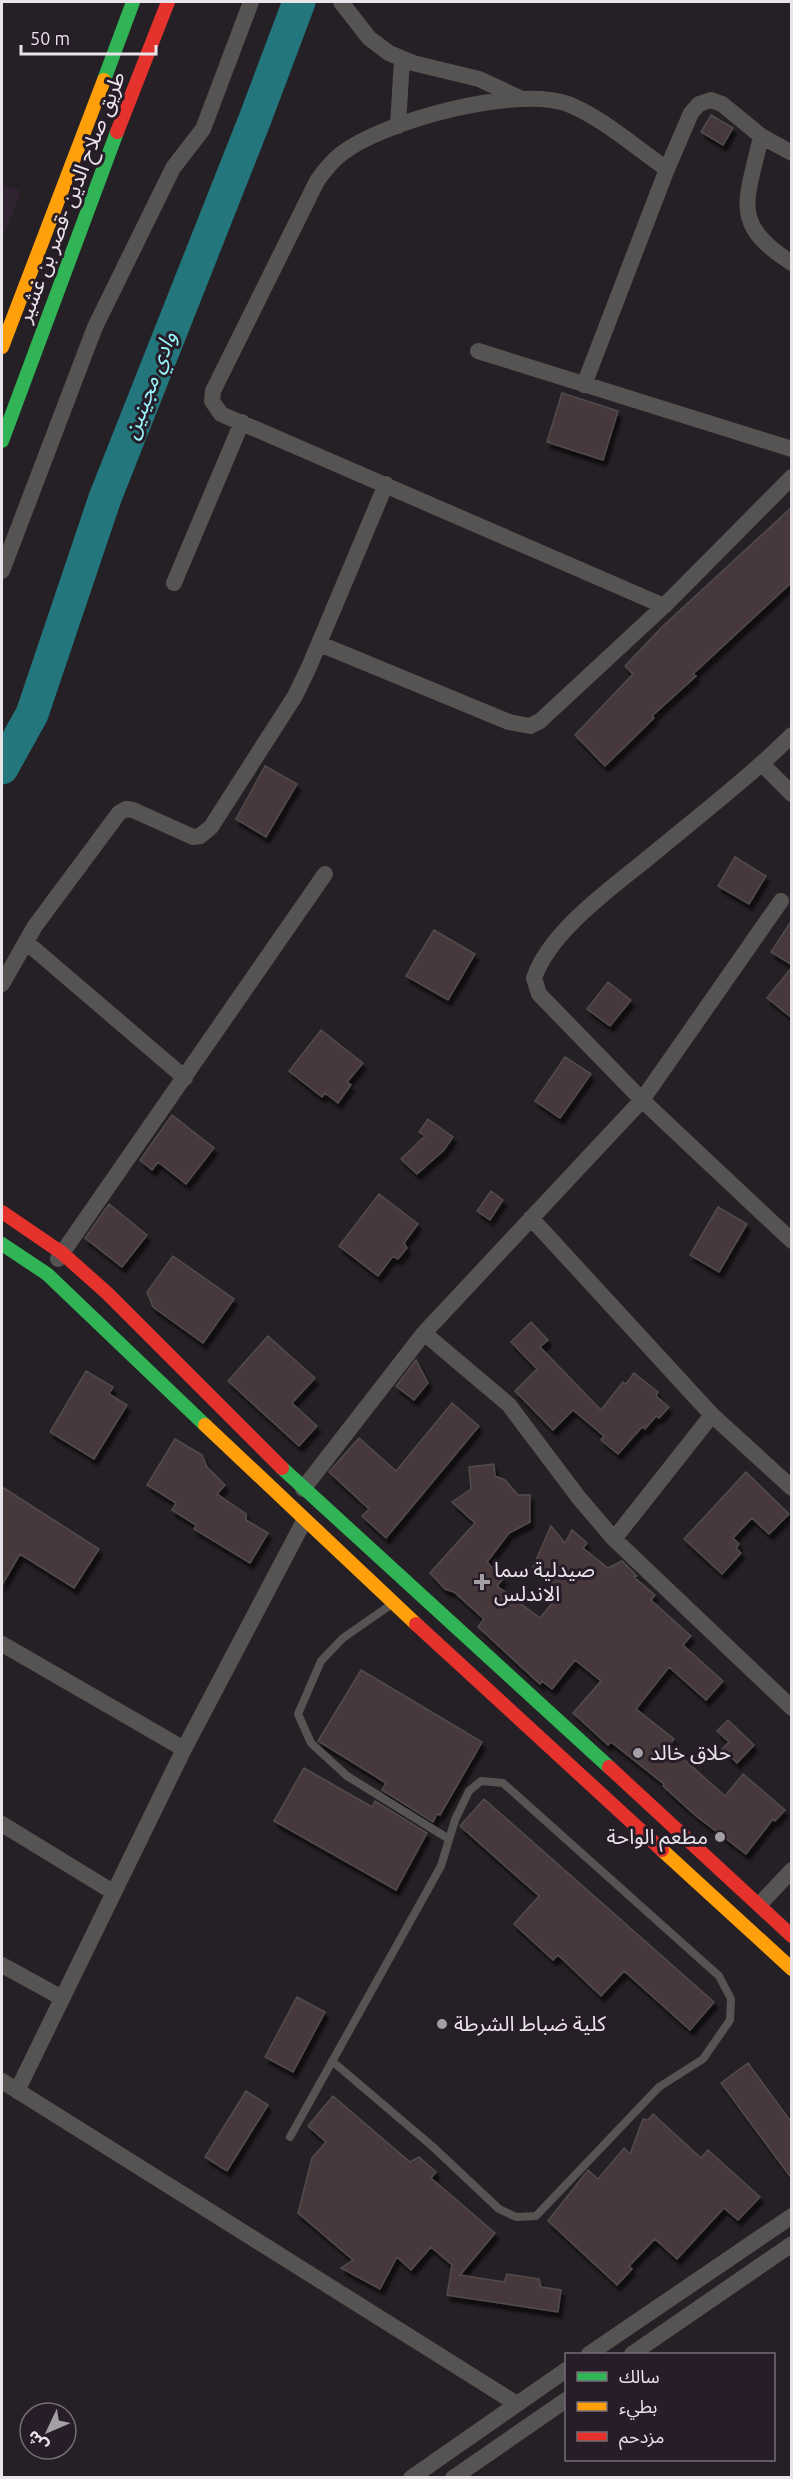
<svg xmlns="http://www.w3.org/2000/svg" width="793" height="2479" font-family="Ubuntu,'Noto Sans Arabic',sans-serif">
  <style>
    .built { fill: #302331 }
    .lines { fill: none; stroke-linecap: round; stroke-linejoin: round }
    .river { stroke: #23767b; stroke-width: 33 }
    .building { fill: #46393b; stroke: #514b4c; stroke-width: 1.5; filter: url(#shadow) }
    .lane { stroke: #565452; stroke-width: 8 }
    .street { stroke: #565452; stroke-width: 16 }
    .fast { stroke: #30b455; stroke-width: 14 }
    .slow { stroke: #ff9f0a; stroke-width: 14 }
    .jam { stroke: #e5322d; stroke-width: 14 }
    .poi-dot { fill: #a49fa5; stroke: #271d28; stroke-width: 2 }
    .labels { text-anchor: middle; stroke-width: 6; stroke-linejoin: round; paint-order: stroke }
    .street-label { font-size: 21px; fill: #e9e3ea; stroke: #271d28 }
    .poi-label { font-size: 21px; fill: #e9e3ea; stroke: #271d28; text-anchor: start }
    .water-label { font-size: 22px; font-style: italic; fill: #96f4fb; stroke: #271d28 }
  </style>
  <defs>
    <filter id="shadow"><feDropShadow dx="3.5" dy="6" stdDeviation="1.5" flood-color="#0009"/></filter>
  </defs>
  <rect width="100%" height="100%" fill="#252025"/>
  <path class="built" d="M2 185 21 191 2 241Z"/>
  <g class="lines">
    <path class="river" d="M2 768 32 714 105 498 255 119 299 2"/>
  </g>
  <path class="building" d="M711 115 733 128 723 145 701 132Z
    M562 393 618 411 603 460 547 442Z
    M792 507V582L693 674 696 676 652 716 654 718 605 766 575 735 633 674 625 666 663 626Z
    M265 766 297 784 266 837 236 819Z
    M735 857 766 876 749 904 718 886Z
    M792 920V965L771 952Z
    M434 930 475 954 448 1000 406 976Z
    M792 967V1018L767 998Z
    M608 982 631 1000 610 1026 587 1009Z
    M321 1030 363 1063 347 1082 351 1085 338 1103 325 1093 322 1097 289 1071Z
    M565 1057 591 1074 560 1118 535 1101Z
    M172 1115 214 1148 186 1184 158 1162 152 1170 140 1160Z
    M428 1119 453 1137 444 1150 417 1174 401 1159 425 1136 419 1132Z
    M491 1191 503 1200 490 1220 477 1211Z
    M379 1194 418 1224 404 1243 407 1248 398 1259 393 1256 378 1276 339 1246Z
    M109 1204 147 1235 122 1267 85 1238Z
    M718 1207 747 1224 719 1272 690 1255Z
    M173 1256 234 1299 203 1343 153 1307 147 1292Z
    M531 1322 548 1340 540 1347 601 1410 623 1382 626 1384 634 1373 658 1392 656 1396 669 1407 659 1418 656 1416 645 1429 642 1427 618 1454 601 1440 604 1436 573 1410 553 1430 515 1391 537 1369 511 1342Z
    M268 1336 315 1378 292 1403 317 1426 299 1446 228 1381Z
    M416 1360 428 1383 414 1400 396 1386Z
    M86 1371 113 1387 109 1394 127 1405 94 1459 50 1432Z
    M452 1403 479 1426 386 1538 362 1516 369 1509 329 1472 359 1438 396 1471Z
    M175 1439 202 1455 207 1467 225 1485 217 1494 246 1514V1520L268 1533 250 1563 194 1529 196 1525 172 1510 176 1503 147 1485Z
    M494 1464 495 1476 505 1480 518 1495H530V1522L509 1533 487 1562 503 1579 497 1586 540 1618 562 1591 533 1567 551 1526 565 1543 572 1530 587 1543 583 1548 608 1568 622 1561 637 1576 634 1577 655 1595 651 1600 691 1636 683 1645 723 1681 706 1700 669 1667 636 1709 674 1739 669 1746 725 1796 743 1774 785 1810 775 1821 773 1819 746 1854 696 1816 663 1786 664 1784 611 1742 608 1745 573 1713 601 1681 575 1660 552 1689 542 1681 540 1684 478 1627 484 1619 454 1592 445 1589 430 1573 475 1523 452 1502 471 1489 469 1467Z
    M746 1472 789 1514 769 1534 752 1518 733 1538 739 1544 736 1548 741 1553 722 1574 684 1539Z
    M2 1487 99 1549 74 1588 20 1554 2 1585Z
    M361 1670 482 1742 440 1815 437 1814 433 1822 382 1790 386 1783 318 1741Z
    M728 1720 754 1745 737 1763 722 1749 729 1742 717 1731Z
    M304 1768 372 1807 375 1801 427 1833 396 1890 274 1821Z
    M484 1799 714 2002 690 2030 624 1971 601 1996 558 1955 553 1960 514 1924 539 1896 460 1826Z
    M297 1997 325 2012 293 2072 265 2057Z
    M748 2063 792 2123V2179L721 2083Z
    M246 2091 268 2105 227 2171 205 2157Z
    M333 2096 410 2162 419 2157 436 2172 431 2178 495 2233 460 2275 504 2282 507 2274 539 2279 541 2287 561 2290 558 2312 447 2295 452 2265 431 2247 411 2270 397 2257 380 2289 341 2268 353 2260 298 2213 312 2158 326 2142 308 2126Z
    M653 2114 701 2158 708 2150 760 2197 738 2220 724 2208 677 2259 655 2239 629 2266 632 2269 617 2285 548 2221 588 2170 598 2179 624 2148 630 2154 643 2119 648 2120Z"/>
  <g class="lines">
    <path class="lane" d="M392 1604 343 1638 321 1661 298 1714 311 1743 347 1776 449 1839
      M290 2137 441 1866 455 1820 469 1791 481 1781 503 1783 719 1976 731 1999 730 2020 703 2059 659 2087 536 2216 516 2217 499 2209 432 2146 332 2061"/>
    <path class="street" d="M341 2 369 38 389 53 413 63 479 79 522 99
      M398 126 402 59
      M761 136C748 199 728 223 792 263
      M478 351 792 449
      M584 385 667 169 691 113 699 104 711 100 722 104 761 136 792 153
      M2 571 95 327 173 168 203 129 251 2
      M174 583 242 422
      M664 606 221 414 212 401 213 391 317 181C324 171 331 162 341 154 383 121 516 85 568 104 603 118 636 148 667 169
      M320 644 509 722 530 726 540 721 664 606 792 477
      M792 735C748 778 700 815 653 854 615 886 551 929 534 978L539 994 642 1100 792 1241
      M762 764 792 794
      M26 942 185 1078
      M2 984 35 926 119 813 126 809 133 810 193 837 200 836 211 827 295 696 309 667 386 484
      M531 1218 712 1415 792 1488
      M58 1259 325 874
      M424 1333 509 1405 579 1498 614 1539 792 1708
      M303 1489 424 1333 642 1100 781 901
      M614 1539 712 1415
      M2 1644 184 1749
      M2 1824 113 1892
      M760 1904 792 1870
      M2 1965 62 1998
      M2 2081 517 2404
      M17 2091 184 1749 304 1521
      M589 2354 792 2216
      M632 2354 792 2244
      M411 2478 566 2370
      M453 2478 566 2400"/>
    <path class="fast" d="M104 80 133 2
      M2 441 117 132
      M2 1244 47 1274 205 1425
      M282 1468 609 1767"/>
    <path class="slow" d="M2 347 104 80
      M205 1425 416 1624
      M662 1850 792 1969"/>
    <path class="jam" d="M117 132 168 2
      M2 1212 62 1253 107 1293 282 1468
      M416 1624 662 1850
      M609 1767 792 1936"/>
  </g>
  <g class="poi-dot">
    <path d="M479 1573h6v6h6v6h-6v6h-6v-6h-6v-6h6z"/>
    <circle cx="638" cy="1753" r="6"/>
    <circle cx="720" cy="1837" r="6"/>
    <circle cx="442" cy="2024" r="6"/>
  </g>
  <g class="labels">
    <g class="street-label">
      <text transform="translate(71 197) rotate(-69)" y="7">طريق صلاح الدين -قصر بن غشير</text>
    </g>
    <g class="poi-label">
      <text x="494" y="1577">صيدلية سما<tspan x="494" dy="24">الاندلس</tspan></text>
      <text x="650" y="1760">حلاق خالد</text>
      <text x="708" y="1844" text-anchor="end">مطعم الواحة</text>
      <text x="454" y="2031">كلية ضباط الشرطة</text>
    </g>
    <g class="water-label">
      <text transform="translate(149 385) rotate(-69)" y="8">وادي مجينين</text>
    </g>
  </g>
  <rect width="793" height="2479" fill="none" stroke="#e9e3ea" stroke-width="6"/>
  <rect x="565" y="2353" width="210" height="108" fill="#271d28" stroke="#756c76" stroke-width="1.5"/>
  <rect x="577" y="2372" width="30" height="9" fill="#30b455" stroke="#756c76" stroke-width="1.5"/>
  <text x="619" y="2383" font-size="18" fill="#e9e3ea">سالك</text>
  <rect x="577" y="2402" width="30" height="9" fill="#ff9f0a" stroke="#756c76" stroke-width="1.5"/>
  <text x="619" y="2413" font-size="18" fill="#e9e3ea">بطيء</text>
  <rect x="577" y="2432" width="30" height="9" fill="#e5322d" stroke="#756c76" stroke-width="1.5"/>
  <text x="619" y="2443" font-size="18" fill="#e9e3ea">مزدحم</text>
  <g transform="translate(48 2431) rotate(226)"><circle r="28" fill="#271d28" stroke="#756c76" stroke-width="1.5"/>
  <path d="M0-4.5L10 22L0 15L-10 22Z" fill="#a49fa5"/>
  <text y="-9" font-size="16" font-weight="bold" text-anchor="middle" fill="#e9e3ea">ش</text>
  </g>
  <path d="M21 45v9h135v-9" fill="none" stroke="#e9e3ea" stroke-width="3"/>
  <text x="30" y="45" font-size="18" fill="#e9e3ea" stroke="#271d28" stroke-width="4.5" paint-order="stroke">50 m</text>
</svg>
